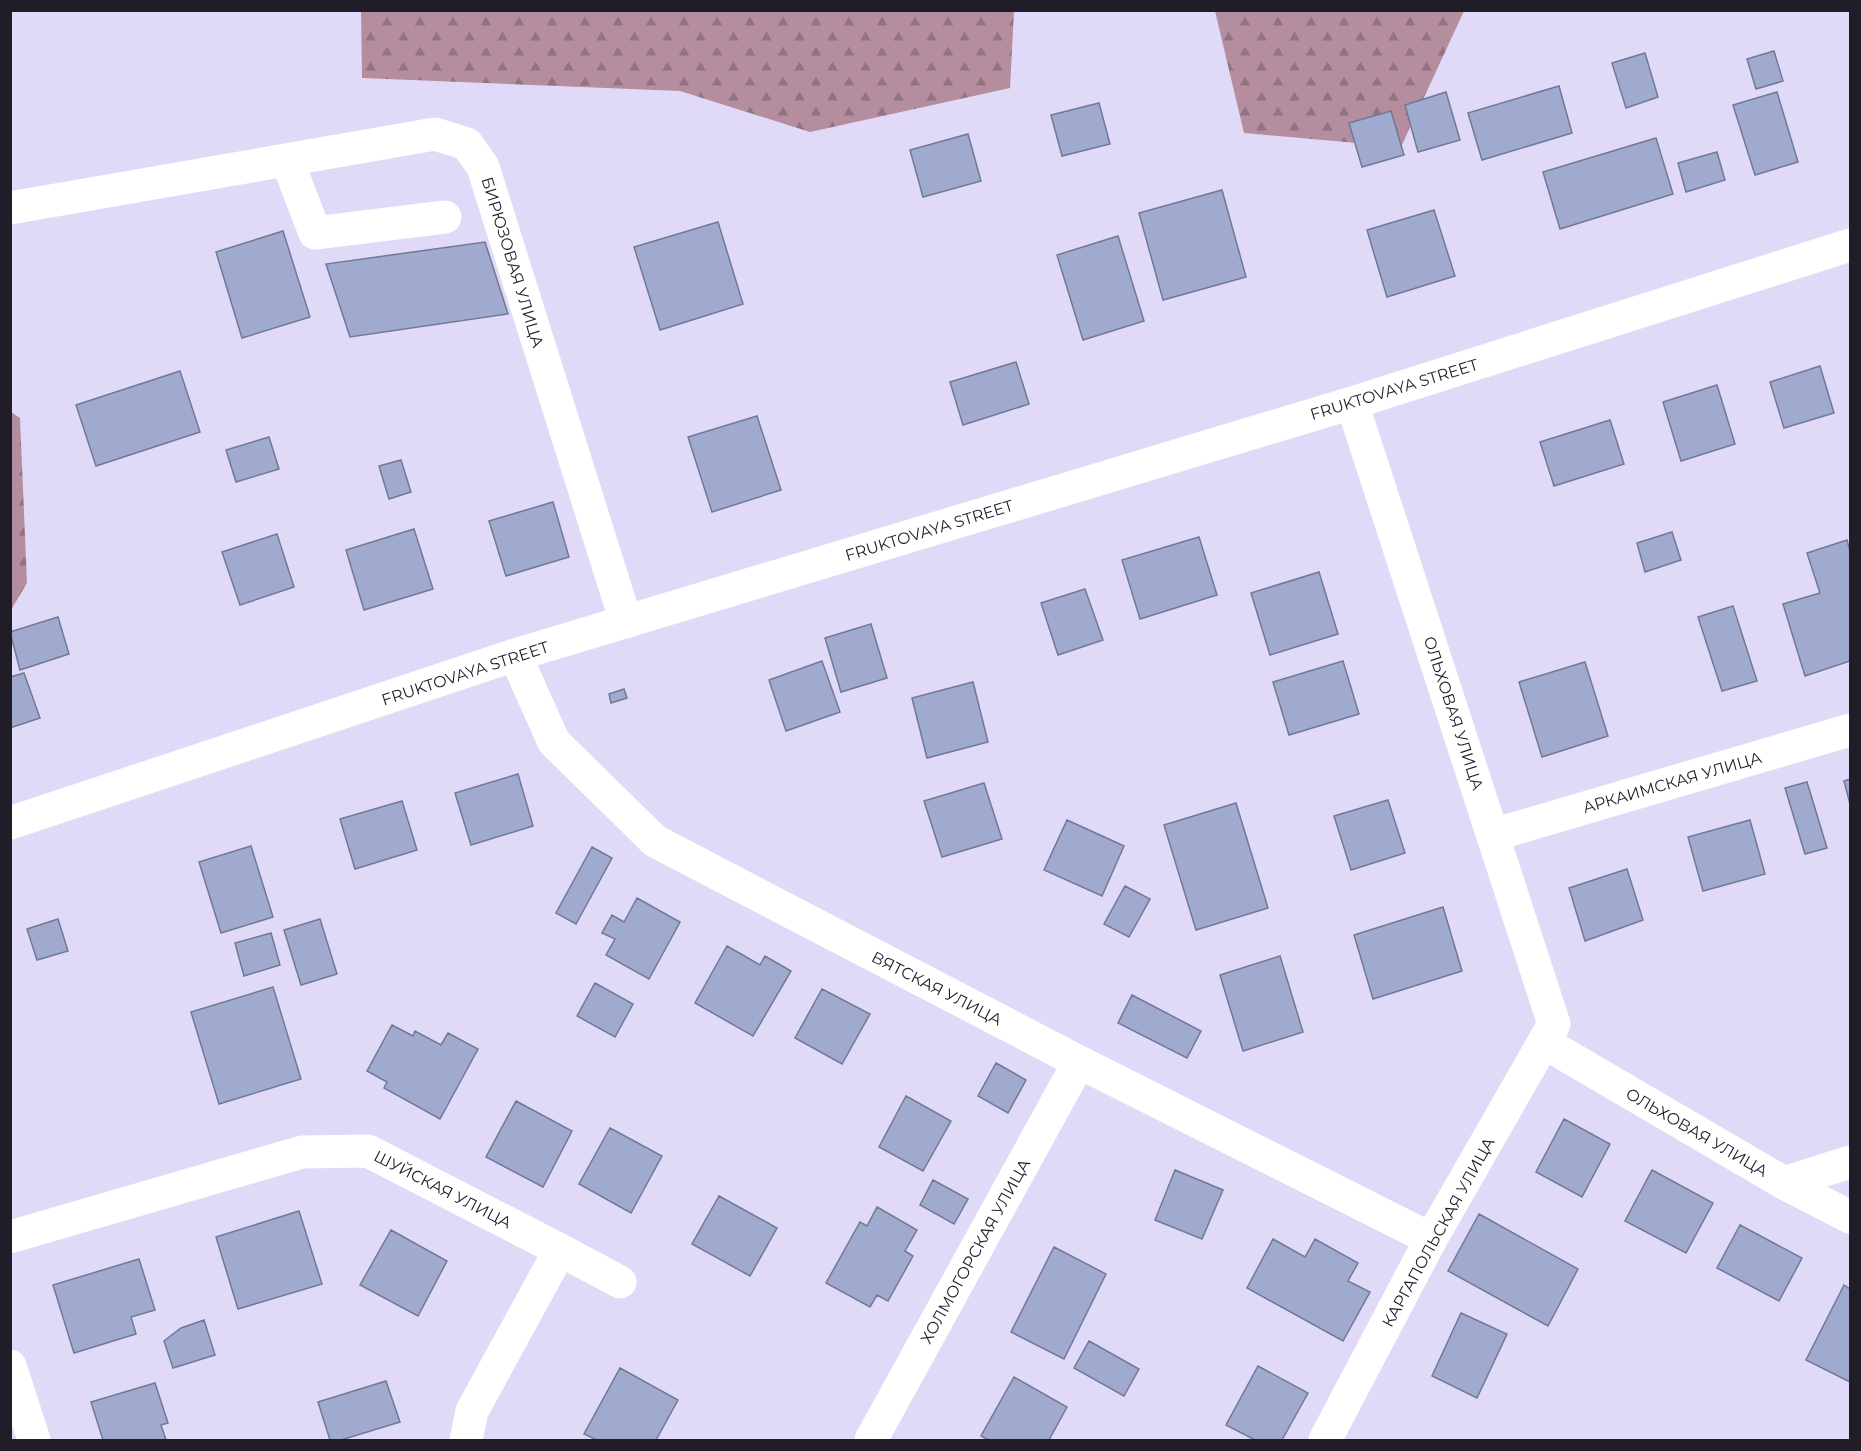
<svg xmlns="http://www.w3.org/2000/svg" width="1861" height="1451" font-family="Montserrat,sans-serif">
  <style>
    .forest { fill: url(#forest-firs) }
    .building { fill: #9faace; stroke: #707995; stroke-width: 1.5 }
    .lines { fill: none; stroke-linecap: round; stroke-linejoin: round }
    .minor { stroke: #fff; stroke-width: 33 }
    .labels { text-anchor: middle; stroke-width: 4.5; stroke-linejoin: round; paint-order: stroke }
    .street-label { font-size: 16px; fill: #201d28; stroke: #fff }
  </style>
  <defs>
    <pattern id="forest-firs" width="22" height="20" patternUnits="userSpaceOnUse" patternTransform="scale(1.5)"><rect width="22" height="20" fill="#b48d9e"/><path d="M5 1l3.5 6h-7zM16 11l3.5 6h-7z" fill="#927381"/></pattern>
  </defs>
  <rect width="100%" height="100%" fill="#e1d9f8"/>
  <path class="forest" d="M361 11V10L1014 11 1010 88 810 132 680 91 362 78Z
    M1215 11H1464L1401 147 1244 133Z
    M11 412 20 418 27 583 11 610Z"/>
  <path class="building" d="M1774 51 1783 81 1756 89 1747 59Z
    M1645 53 1658 97 1626 108 1612 63Z
    M1559 86 1572 133 1482 160 1468 113Z
    M1446 92 1460 140 1418 152 1405 105Z
    M1777 92 1798 162 1755 175 1733 105Z
    M1099 103 1110 144 1062 156 1051 115Z
    M1391 111 1404 155 1362 167 1349 123Z
    M968 134 981 181 923 197 910 150Z
    M1656 138 1673 194 1560 229 1543 172Z
    M1717 152 1725 180 1686 192 1678 163Z
    M1222 190 1246 277 1163 300 1139 213Z
    M1434 210 1455 276 1387 297 1367 230Z
    M718 222 743 304 660 330 634 247Z
    M283 231 310 317 242 338 216 252Z
    M1118 236 1144 321 1083 340 1057 255Z
    M485 242 508 314 350 337 326 264Z
    M1016 362 1029 404 963 425 950 382Z
    M1820 366 1834 413 1784 428 1770 382Z
    M180 371 200 432 96 466 76 405Z
    M1717 385 1735 444 1681 461 1663 402Z
    M757 416 781 490 712 512 688 437Z
    M1610 420 1624 464 1554 486 1540 442Z
    M269 437 279 469 236 482 226 450Z
    M401 460 411 492 389 499 379 466Z
    M553 502 569 557 506 576 489 521Z
    M414 529 433 589 364 610 346 550Z
    M1672 532 1681 560 1645 572 1637 543Z
    M277 534 294 587 240 605 222 552Z
    M1199 537 1217 595 1140 619 1122 560Z
    M1847 540 1850 551V661L1805 676 1783 604 1820 593 1807 553Z
    M1319 572 1338 634 1270 655 1251 593Z
    M1085 589 1103 640 1058 655 1041 603Z
    M1733 606 1757 681 1722 691 1698 617Z
    M58 617 69 654 20 670 10 632Z
    M871 624 887 678 841 692 825 638Z
    M822 661 840 712 786 731 769 680Z
    M1343 661 1359 714 1289 735 1273 682Z
    M1585 662 1608 736 1542 757 1519 682Z
    M24 673 40 718 10 728V677Z
    M973 682 988 742 927 758 912 698Z
    M624 689 627 698 611 703 609 694Z
    M518 774 533 826 471 845 455 793Z
    M1850 779V804L1844 781Z
    M1807 782 1827 848 1805 854 1785 788Z
    M984 783 1002 839 942 857 924 801Z
    M1388 800 1405 853 1351 870 1334 816Z
    M402 801 417 850 355 869 340 819Z
    M1236 803 1268 908 1196 930 1164 825Z
    M1067 820 1124 846 1102 896 1044 870Z
    M1750 820 1765 874 1703 891 1688 837Z
    M251 846 273 917 221 933 199 862Z
    M592 847 612 858 576 924 556 913Z
    M1627 869 1643 920 1585 941 1569 888Z
    M1125 886 1150 899 1129 937 1104 924Z
    M637 898 680 922 649 979 606 955 615 939 602 933 612 915 624 922Z
    M1443 907 1462 971 1373 999 1354 935Z
    M58 919 68 951 37 960 27 929Z
    M320 919 337 974 301 985 284 930Z
    M271 933 280 965 244 976 235 943Z
    M727 946 760 965 765 956 791 971 753 1036 695 1003Z
    M1280 956 1303 1032 1243 1051 1220 975Z
    M595 983 633 1004 615 1037 577 1016Z
    M273 987 301 1079 219 1104 191 1012Z
    M822 989 870 1014 842 1064 795 1038Z
    M1132 995 1201 1031 1187 1058 1118 1023Z
    M392 1025 413 1036 415 1031 441 1045 448 1033 478 1049 440 1119 384 1088 387 1082 367 1071Z
    M996 1063 1026 1080 1008 1113 978 1096Z
    M906 1096 951 1121 923 1171 879 1147Z
    M516 1101 572 1131 543 1187 486 1157Z
    M1564 1119 1610 1144 1582 1197 1536 1172Z
    M610 1128 662 1156 631 1213 579 1184Z
    M1175 1170 1223 1190 1202 1239 1155 1220Z
    M1652 1170 1713 1203 1686 1253 1625 1221Z
    M933 1180 968 1199 954 1224 920 1205Z
    M719 1196 777 1228 750 1276 692 1244Z
    M877 1207 917 1230 905 1251 913 1256 888 1301 877 1295 870 1307 826 1283 860 1222 867 1226Z
    M299 1211 322 1284 238 1309 216 1237Z
    M1479 1214 1578 1269 1548 1326 1448 1271Z
    M1740 1225 1802 1258 1779 1301 1717 1268Z
    M391 1230 447 1261 418 1316 360 1285Z
    M1273 1239 1305 1257 1315 1239 1358 1263 1348 1281 1370 1292 1343 1341 1247 1288Z
    M1054 1247 1106 1274 1064 1359 1011 1332Z
    M139 1259 155 1310 131 1317 136 1334 74 1353 53 1285Z
    M1844 1285 1850 1289V1382L1806 1360Z
    M1461 1313 1507 1334 1477 1398 1432 1376Z
    M204 1320 215 1355 173 1368 164 1341 181 1328Z
    M1089 1341 1139 1369 1124 1396 1074 1368Z
    M1258 1366 1308 1393 1282 1440H1255L1226 1425Z
    M620 1368 678 1400 656 1440H597L584 1434Z
    M1014 1377 1067 1407 1049 1440H989L981 1436Z
    M386 1381 400 1422 341 1440H330L318 1402Z
    M155 1383 168 1423 161 1425 166 1440H103L91 1402Z"/>
  <g class="lines">
    <path class="minor" d="M287 160 315 233 445 217
      M10 208 435 134 467 144 483 167 626 622
      M515 655 554 742 655 841 1079 1062 1431 1239
      M10 823 515 655 1352 403 1850 245
      M1493 835 1850 730
      M1545 1043 1784 1183 1850 1217
      M1784 1183 1850 1162
      M10 1237 302 1152 368 1151 560 1250 472 1411 466 1440
      M560 1250 620 1282
      M10 1366 34 1440
      M871 1440 1079 1062
      M1325 1440 1431 1239 1554 1024 1352 403"/>
  </g>
  <g class="labels">
    <g class="street-label">
      <text transform="translate(513 262) rotate(73)" y="6">БИРЮЗОВАЯ УЛИЦА</text>
      <text transform="translate(1394 389) rotate(-17)" y="6">FRUKTOVAYA STREET</text>
      <text transform="translate(929 530) rotate(-17)" y="6">FRUKTOVAYA STREET</text>
      <text transform="translate(465 673) rotate(-18)" y="6">FRUKTOVAYA STREET</text>
      <text transform="translate(1454 713) rotate(72)" y="6">ОЛЬХОВАЯ УЛИЦА</text>
      <text transform="translate(1672 782) rotate(-16)" y="6">АРКАИМСКАЯ УЛИЦА</text>
      <text transform="translate(937 988) rotate(27)" y="6">ВЯТСКАЯ УЛИЦА</text>
      <text transform="translate(1697 1132) rotate(30)" y="6">ОЛЬХОВАЯ УЛИЦА</text>
      <text transform="translate(443 1189) rotate(27)" y="6">ШУЙСКАЯ УЛИЦА</text>
      <text transform="translate(1438 1232) rotate(-61)" y="6">КАРГАПОЛЬСКАЯ УЛИЦА</text>
      <text transform="translate(975 1251) rotate(-61)" y="6">ХОЛМОГОРСКАЯ УЛИЦА</text>
    </g>
  </g>
  <rect width="1861" height="1451" fill="none" stroke="#201d28" stroke-width="24"/>
</svg>
